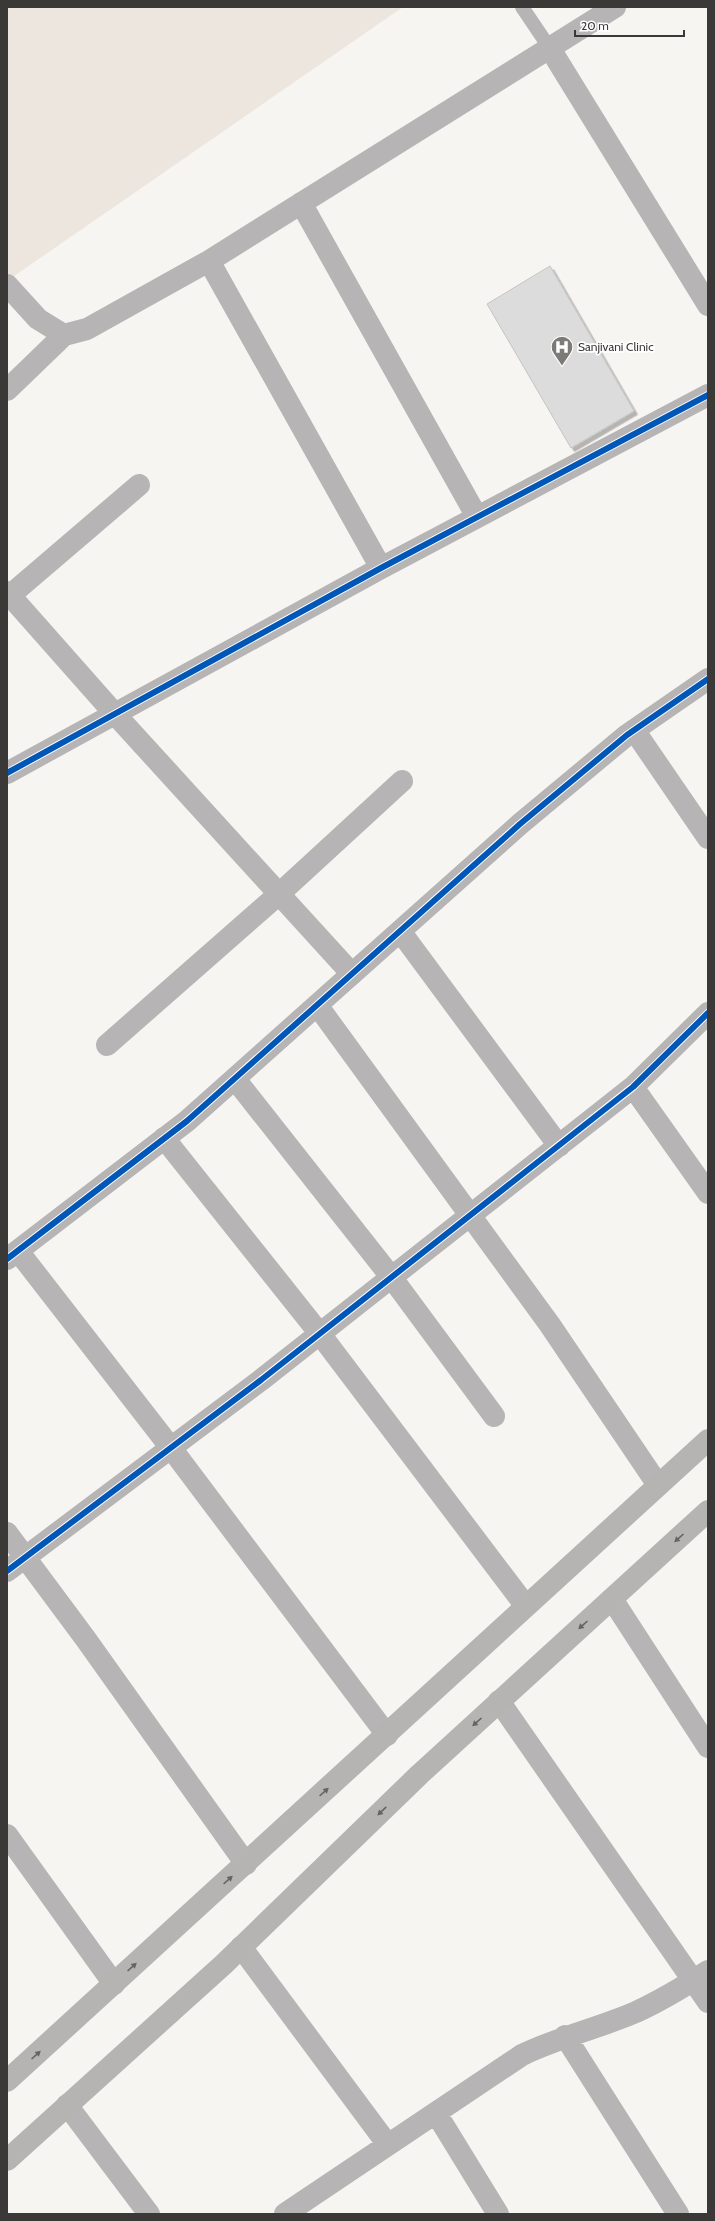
<svg xmlns="http://www.w3.org/2000/svg" width="715" height="2221" font-family="Cabin,sans-serif">
  <style>
    .built { fill: #ede6df }
    .building { fill: #dddcdc; stroke: #c5c4c3; filter: url(#shadow) }
    .lines { fill: none; stroke-linecap: round; stroke-linejoin: round }
    .service { stroke: #b6b4b4; stroke-width: 14 }
    .minor { stroke: #b6b4b4; stroke-width: 22 }
    .secondary { stroke: #b5b4b2; stroke-width: 22 }
    .cycleway-casing { stroke: #fff; stroke-width: 8 }
    .cycleway { stroke: #0057b8; stroke-width: 6 }
    .oneway { fill: #666462 }
    .labels { text-anchor: middle; stroke-width: 3.5; stroke-linejoin: round; paint-order: stroke }
    .poi-label { font-size: 12px; fill: #3b3937; stroke: #fff; text-anchor: start }
  </style>
  <defs>
    <filter id="shadow"><feDropShadow dx="3.5" dy="3.5" stdDeviation="0" flood-color="#0004"/></filter>
  </defs>
  <rect width="100%" height="100%" fill="#f7f5f2"/>
  <path class="built" d="M7 7H403L7 281Z"/>
  <path class="building" d="M550 266 634 411 571 448 487 304Z"/>
  <g class="lines">
    <path class="service" d="M522 7 549 47"/>
    <path class="minor" d="M549 47 708 305
      M301 203 477 517
      M209 261 381 568
      M7 285 38 319 64 335 87 329 209 261 615 7
      M7 390 64 335
      M7 592 114 713 352 974
      M7 598 139 485
      M634 730 708 838
      M7 773 381 568 708 395
      M400 931 559 1146
      M317 1005 550 1325 658 1485
      M107 1045 279 894 402 781
      M235 1079 392 1278 494 1416
      M633 1087 708 1193
      M164 1138 320 1334 525 1605
      M18 1251 171 1448 387 1735
      M7 1259 187 1121 520 824 627 735 708 679
      M7 1533 85 1638 246 1864
      M7 1571 261 1380 633 1087 708 1013
      M612 1599 708 1747
      M499 1701 708 2002
      M7 1835 114 1984
      M241 1947 388 2145
      M565 2036 678 2214
      M67 2105 149 2214
      M436 2113 498 2214
      M285 2214 522 2055C559 2037 599 2028 636 2012 662 2000 685 1986 708 1971"/>
    <path class="secondary" d="M7 2081 708 1440
      M7 2160 224 1964 420 1774 708 1511"/>
    <g class="cycleway-casing">
      <path id="cycleway" d="M7 773 381 568 708 395
        M7 1259 187 1121 520 824 627 735 708 679
        M7 1571 261 1380 633 1087 708 1013"/>
    </g>
    <use href="#cycleway" class="cycleway"/>
  </g>
  <defs><path id="oneway-solid" d="M-6-.8H1V-3.2L6.5 0L1 3.2V.8H-6Z"/></defs>
  <g class="oneway">
    <use href="#oneway-solid" transform="translate(679 1538) rotate(138)"/>
    <use href="#oneway-solid" transform="translate(583 1625) rotate(138)"/>
    <use href="#oneway-solid" transform="translate(477 1722) rotate(138)"/>
    <use href="#oneway-solid" transform="translate(324 1792) rotate(-42)"/>
    <use href="#oneway-solid" transform="translate(382 1811) rotate(136)"/>
    <use href="#oneway-solid" transform="translate(228 1880) rotate(-42)"/>
    <use href="#oneway-solid" transform="translate(132 1967) rotate(-42)"/>
    <use href="#oneway-solid" transform="translate(36 2055) rotate(-42)"/>
  </g>
  <defs>
    <g id="hospital-pin" transform="scale(1.15)"><path d="M0 17L-7.5 6A9.5 9.5 0 1 1 7.5 6Z" fill="#7d7b78" stroke="#fff"/><path d="M-5-5h3v3.5h4V-5h3V5h-3V1.5h-4V5h-3Z" fill="#fff"/></g>
  </defs>
  <g fill-rule="evenodd">
    <use href="#hospital-pin" x="562" y="347"/>
  </g>
  <g class="labels">
    <g class="poi-label">
      <text x="578" y="351">Sanjivani Clinic</text>
    </g>
  </g>
  <rect width="715" height="2221" fill="none" stroke="#3b3937" stroke-width="16"/>
  <path d="M575 30v6h109v-6" fill="none" stroke="#3b3937" stroke-width="2"/>
  <text x="581" y="30" font-size="12" fill="#3b3937" stroke="#ffffff" stroke-width="3" paint-order="stroke">20 m</text>
</svg>
